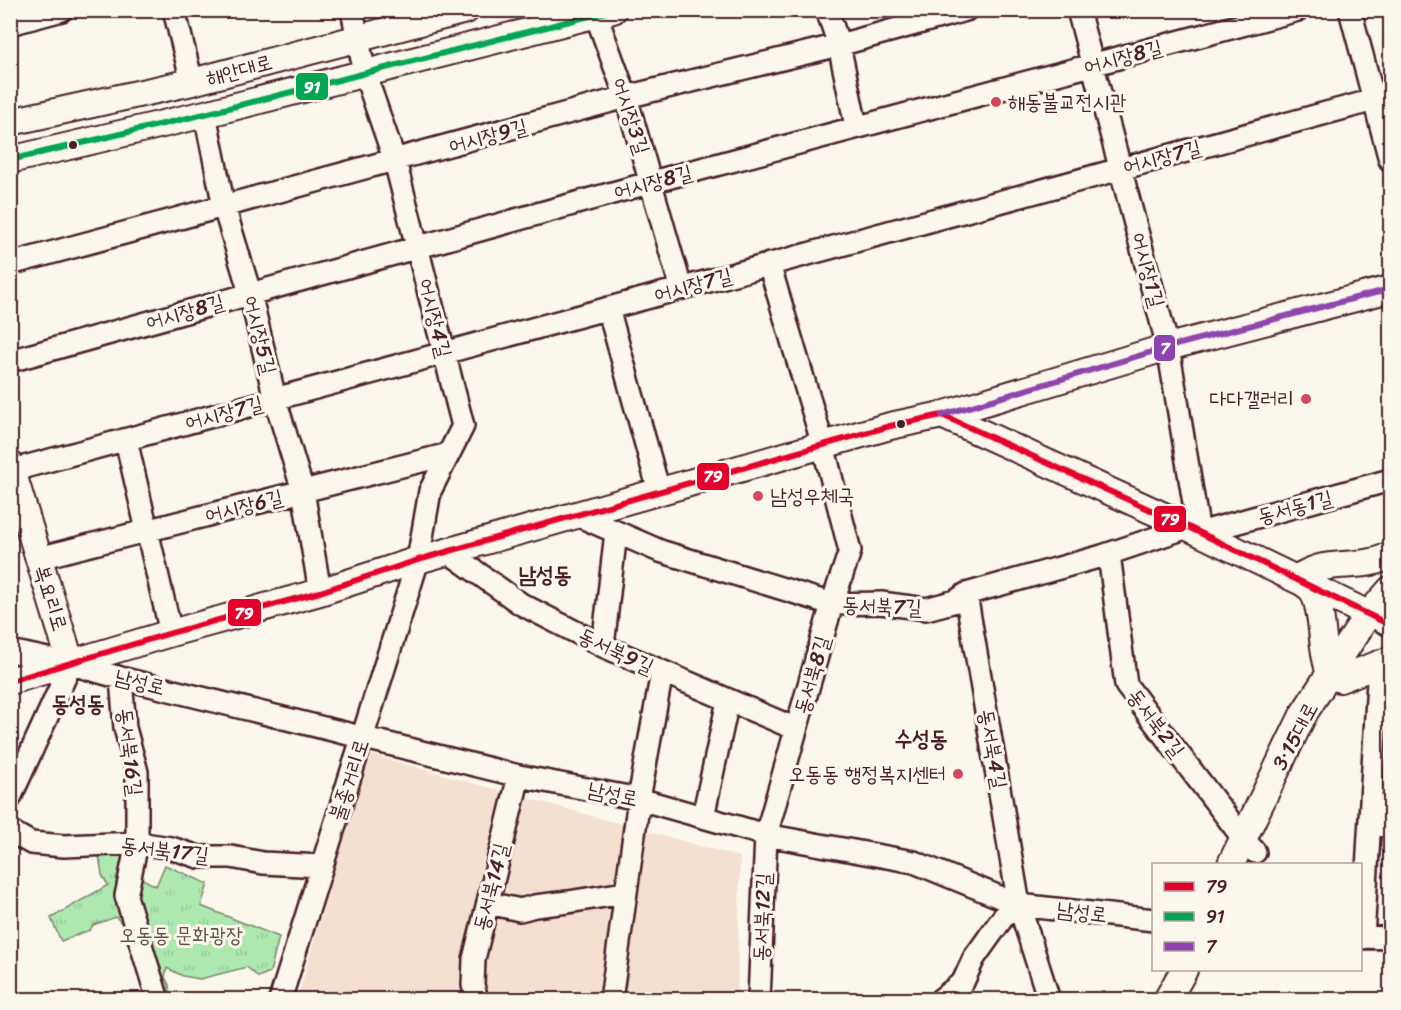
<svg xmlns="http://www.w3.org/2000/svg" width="1401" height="1010" font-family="Sriracha,'Poor Story',sans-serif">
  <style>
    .built { fill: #f3e0d1 }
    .park { fill: url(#park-tufts); stroke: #7c846d; stroke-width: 1.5 }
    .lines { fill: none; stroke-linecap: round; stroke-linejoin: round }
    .minor-casing { stroke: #4a1f2b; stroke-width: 26 }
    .major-casing { stroke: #4a1f2b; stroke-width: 30 }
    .minor { stroke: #fbf7ec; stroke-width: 21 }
    .major { stroke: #fbf7ec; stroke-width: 26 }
    .bus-1-casing { stroke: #fbf7ec; stroke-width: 10 }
    .bus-2-casing { stroke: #fbf7ec; stroke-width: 10 }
    .bus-3-casing { stroke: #fbf7ec; stroke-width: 10 }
    .bus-1 { stroke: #e4002b; stroke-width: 6 }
    .bus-2 { stroke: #00a651; stroke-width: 6 }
    .bus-3 { stroke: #8e44ad; stroke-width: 6 }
    .poi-dot { fill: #d1495b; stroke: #fbf7ec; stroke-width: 2 }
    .bus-dot { fill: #4a1f2b; stroke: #fbf7ec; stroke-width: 2 }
    .labels { text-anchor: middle; stroke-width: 6; stroke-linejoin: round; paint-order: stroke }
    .street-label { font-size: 21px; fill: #4a1f2b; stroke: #fbf7ec }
    .poi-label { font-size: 21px; fill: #4a1f2b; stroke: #fbf7ec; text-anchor: start }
    .park-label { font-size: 21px; fill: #63524c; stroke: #fbf7ec }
    .neighbourhood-label { font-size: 22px; font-weight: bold; fill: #4a1f2b; stroke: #fbf7ec }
    .line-badge { stroke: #fbf7ec; stroke-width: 2 }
    .badge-label { font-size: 16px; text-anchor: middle; font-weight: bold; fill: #fff }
  </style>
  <defs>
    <pattern id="park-tufts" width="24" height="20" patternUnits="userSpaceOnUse" patternTransform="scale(1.5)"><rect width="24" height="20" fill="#ade9af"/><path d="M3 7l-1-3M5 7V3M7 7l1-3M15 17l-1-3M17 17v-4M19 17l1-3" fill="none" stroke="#96c797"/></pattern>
  </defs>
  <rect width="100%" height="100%" fill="#fbf7ec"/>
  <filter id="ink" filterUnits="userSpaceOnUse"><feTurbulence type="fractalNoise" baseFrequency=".0167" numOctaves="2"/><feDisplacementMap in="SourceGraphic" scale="12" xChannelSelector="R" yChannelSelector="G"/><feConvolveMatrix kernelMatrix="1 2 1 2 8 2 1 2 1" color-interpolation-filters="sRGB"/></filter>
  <g filter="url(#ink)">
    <path class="built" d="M368 754 740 857 737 999 297 1000Z"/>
    <path class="park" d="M130 847 131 873 156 886 165 865 208 884 201 906 279 937 270 972 258 977 247 967 200 979 183 976 167 968 165 977 169 985 170 993 165 998 131 934 116 917 93 925 90 930 61 941 51 918 108 885 102 875 98 848Z"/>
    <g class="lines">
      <g class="minor-casing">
        <path id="minor" d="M174 10 192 82
          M827 10 839 45 856 126
          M1078 10 1168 347 1199 533 1390 480
          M1350 10 1390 160
          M596 15 626 97 681 288
          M10 24 62 10
          M205 114 224 207 250 293 275 399 303 491 320 592
          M10 264 626 97 839 45 966 10
          M608 308 659 491
          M10 361 652 182 1298 10
          M126 440 171 633
          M10 471 1374 100 1390 94
          M577 515 660 551 832 604 881 603 926 609 956 601 966 594 1102 556 1188 527
          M447 551 521 604 603 646 796 729
          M1109 554 1126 685 1243 838 1255 852
          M39 558 449 454
          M966 594 1019 905 1049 1000
          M1370 615 1390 625
          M603 646 616 532
          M10 651 71 664 121 678 519 776 639 799 766 835 914 862 1019 905 1154 920
          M121 678 125 728 137 772V843L126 896 158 1000
          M10 798 71 664
          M703 817 728 701
          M1370 823 1390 826
          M10 831 31 843 64 846 137 843 171 848 199 857H231L263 863 321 866
          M488 903 520 910 535 906 568 902 624 893
          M1360 937 1390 938
          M1363 938 1379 664
          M280 1000 418 560 430 491 463 426 395 161 365 74 352 10
          M477 1000 473 985 474 959 519 776
          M611 1000 639 799 662 672
          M759 1000 766 835 832 604 850 551 823 445 769 264
          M940 1000 963 982 974 958 1004 916 1019 905"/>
      </g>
      <g class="major-casing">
        <path id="major" d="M10 122 192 82 466 10
          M10 160 205 114 613 10
          M942 415 1168 347 1390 289
          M10 464 71 664
          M1330 673C1320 648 1325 618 1314 593 1311 587 1301 582 1296 578 1303 575 1311 570 1319 568 1341 562 1369 568 1390 555
          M1340 679 1390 660
          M10 681 171 633 320 592 418 560 890 426 942 415 1188 527 1370 615
          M1231 864 1304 713 1365 619 1390 590
          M1167 1000 1184 970"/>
      </g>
      <use href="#minor" class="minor"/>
      <use href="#major" class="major"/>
      <g class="bus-1-casing">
        <path id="bus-1" d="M10 681 171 633 320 592 418 560 890 426 942 415 1188 527 1390 625"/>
      </g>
      <g class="bus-2-casing">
        <path id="bus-2" d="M10 160 205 114 613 10"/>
      </g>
      <g class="bus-3-casing">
        <path id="bus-3" d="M942 415 1168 347 1390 289"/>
      </g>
      <use href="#bus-1" class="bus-1"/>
      <use href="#bus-2" class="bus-2"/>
      <use href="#bus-3" class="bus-3"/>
    </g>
  </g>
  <g class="poi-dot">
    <circle cx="996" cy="102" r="6"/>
    <circle cx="1306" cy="399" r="6"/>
    <circle cx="758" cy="496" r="6"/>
    <circle cx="958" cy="774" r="6"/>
  </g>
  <g class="bus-dot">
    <circle cx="73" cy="145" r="5"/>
    <circle cx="901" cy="424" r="5"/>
  </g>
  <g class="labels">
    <g class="street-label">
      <text transform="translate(1123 57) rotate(-15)" y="7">어시장8길</text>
      <text transform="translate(239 70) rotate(-15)" y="7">해안대로</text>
      <text transform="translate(631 116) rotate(72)" y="7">어시장3길</text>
      <text transform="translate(488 136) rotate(-15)" y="7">어시장9길</text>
      <text transform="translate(1162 157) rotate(-15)" y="7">어시장7길</text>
      <text transform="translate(653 182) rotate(-15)" y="7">어시장8길</text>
      <text transform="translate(1148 270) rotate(75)" y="7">어시장1길</text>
      <text transform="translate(693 285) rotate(-15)" y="7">어시장7길</text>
      <text transform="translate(185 312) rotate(-16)" y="7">어시장8길</text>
      <text transform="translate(435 318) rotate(76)" y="7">어시장4길</text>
      <text transform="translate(260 335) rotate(76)" y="7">어시장5길</text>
      <text transform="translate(224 413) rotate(-15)" y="7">어시장7길</text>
      <text transform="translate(244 506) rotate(-14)" y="7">어시장6길</text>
      <text transform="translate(1295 507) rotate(-15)" y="7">동서동1길</text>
      <text transform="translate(51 598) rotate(73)" y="7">복요리로</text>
      <text transform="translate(882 606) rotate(2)" y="7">동서북7길</text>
      <text transform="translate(616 651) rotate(25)" y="7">동서북9길</text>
      <text transform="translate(812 675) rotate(-74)" y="7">동서북8길</text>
      <text transform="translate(140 682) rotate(14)" y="7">남성로</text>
      <text transform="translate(1156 723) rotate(53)" y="7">동서북2길</text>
      <text transform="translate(1295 736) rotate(-62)" y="7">3·15대로</text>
      <text transform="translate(993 749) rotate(80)" y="7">동서북4길</text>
      <text transform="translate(130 752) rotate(83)" y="7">동서북16길</text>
      <text transform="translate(349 780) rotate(-72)" y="7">불종거리로</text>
      <text transform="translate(613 794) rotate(12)" y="7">남성로</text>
      <text transform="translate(165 850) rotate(7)" y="7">동서북17길</text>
      <text transform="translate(491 887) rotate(-76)" y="7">동서북14길</text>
      <text transform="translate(1082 912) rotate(7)" y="7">남성로</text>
      <text transform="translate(762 917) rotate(-88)" y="7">동서북12길</text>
    </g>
    <g class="poi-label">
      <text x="1008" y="109">해동불교전시관</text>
      <text x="1294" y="406" text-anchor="end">다다갤러리</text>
      <text x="770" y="503">남성우체국</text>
      <text x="946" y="781" text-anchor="end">오동동 행정복지센터</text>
    </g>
    <g class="park-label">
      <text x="181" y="942">오동동 문화광장</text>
    </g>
    <g class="neighbourhood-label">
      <text x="545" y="582">남성동</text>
      <text x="78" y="711">동성동</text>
      <text x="921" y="746">수성동</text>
    </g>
  </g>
  <g class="line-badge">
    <rect x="295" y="72" width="34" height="29" rx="6" fill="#00a651"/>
    <rect x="1153" y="334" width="23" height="28" rx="6" fill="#8e44ad"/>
    <rect x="696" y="462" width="34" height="29" rx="6" fill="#e4002b"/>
    <rect x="1153" y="505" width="34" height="28" rx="6" fill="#e4002b"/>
    <rect x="227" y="598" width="35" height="29" rx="6" fill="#e4002b"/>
  </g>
  <g class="badge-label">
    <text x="312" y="93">91</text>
    <text x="1165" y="354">7</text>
    <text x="713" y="482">79</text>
    <text x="1170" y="525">79</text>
    <text x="244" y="619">79</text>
  </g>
  <rect width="1401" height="1010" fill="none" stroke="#fbf7ec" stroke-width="36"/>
  <rect x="18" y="18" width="1365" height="974" fill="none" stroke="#4a1f2b" stroke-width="2" filter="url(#ink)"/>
  <rect x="1152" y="863" width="210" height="108" fill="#fbf7ec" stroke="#b4a19f" stroke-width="1.5"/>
  <rect x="1164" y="882" width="30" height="9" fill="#e4002b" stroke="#b4a19f" stroke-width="1.5"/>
  <text x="1206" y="893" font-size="18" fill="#4a1f2b">79</text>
  <rect x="1164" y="912" width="30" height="9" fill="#00a651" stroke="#b4a19f" stroke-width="1.5"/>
  <text x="1206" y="923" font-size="18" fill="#4a1f2b">91</text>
  <rect x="1164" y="942" width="30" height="9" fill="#8e44ad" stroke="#b4a19f" stroke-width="1.5"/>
  <text x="1206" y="953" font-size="18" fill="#4a1f2b">7</text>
</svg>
